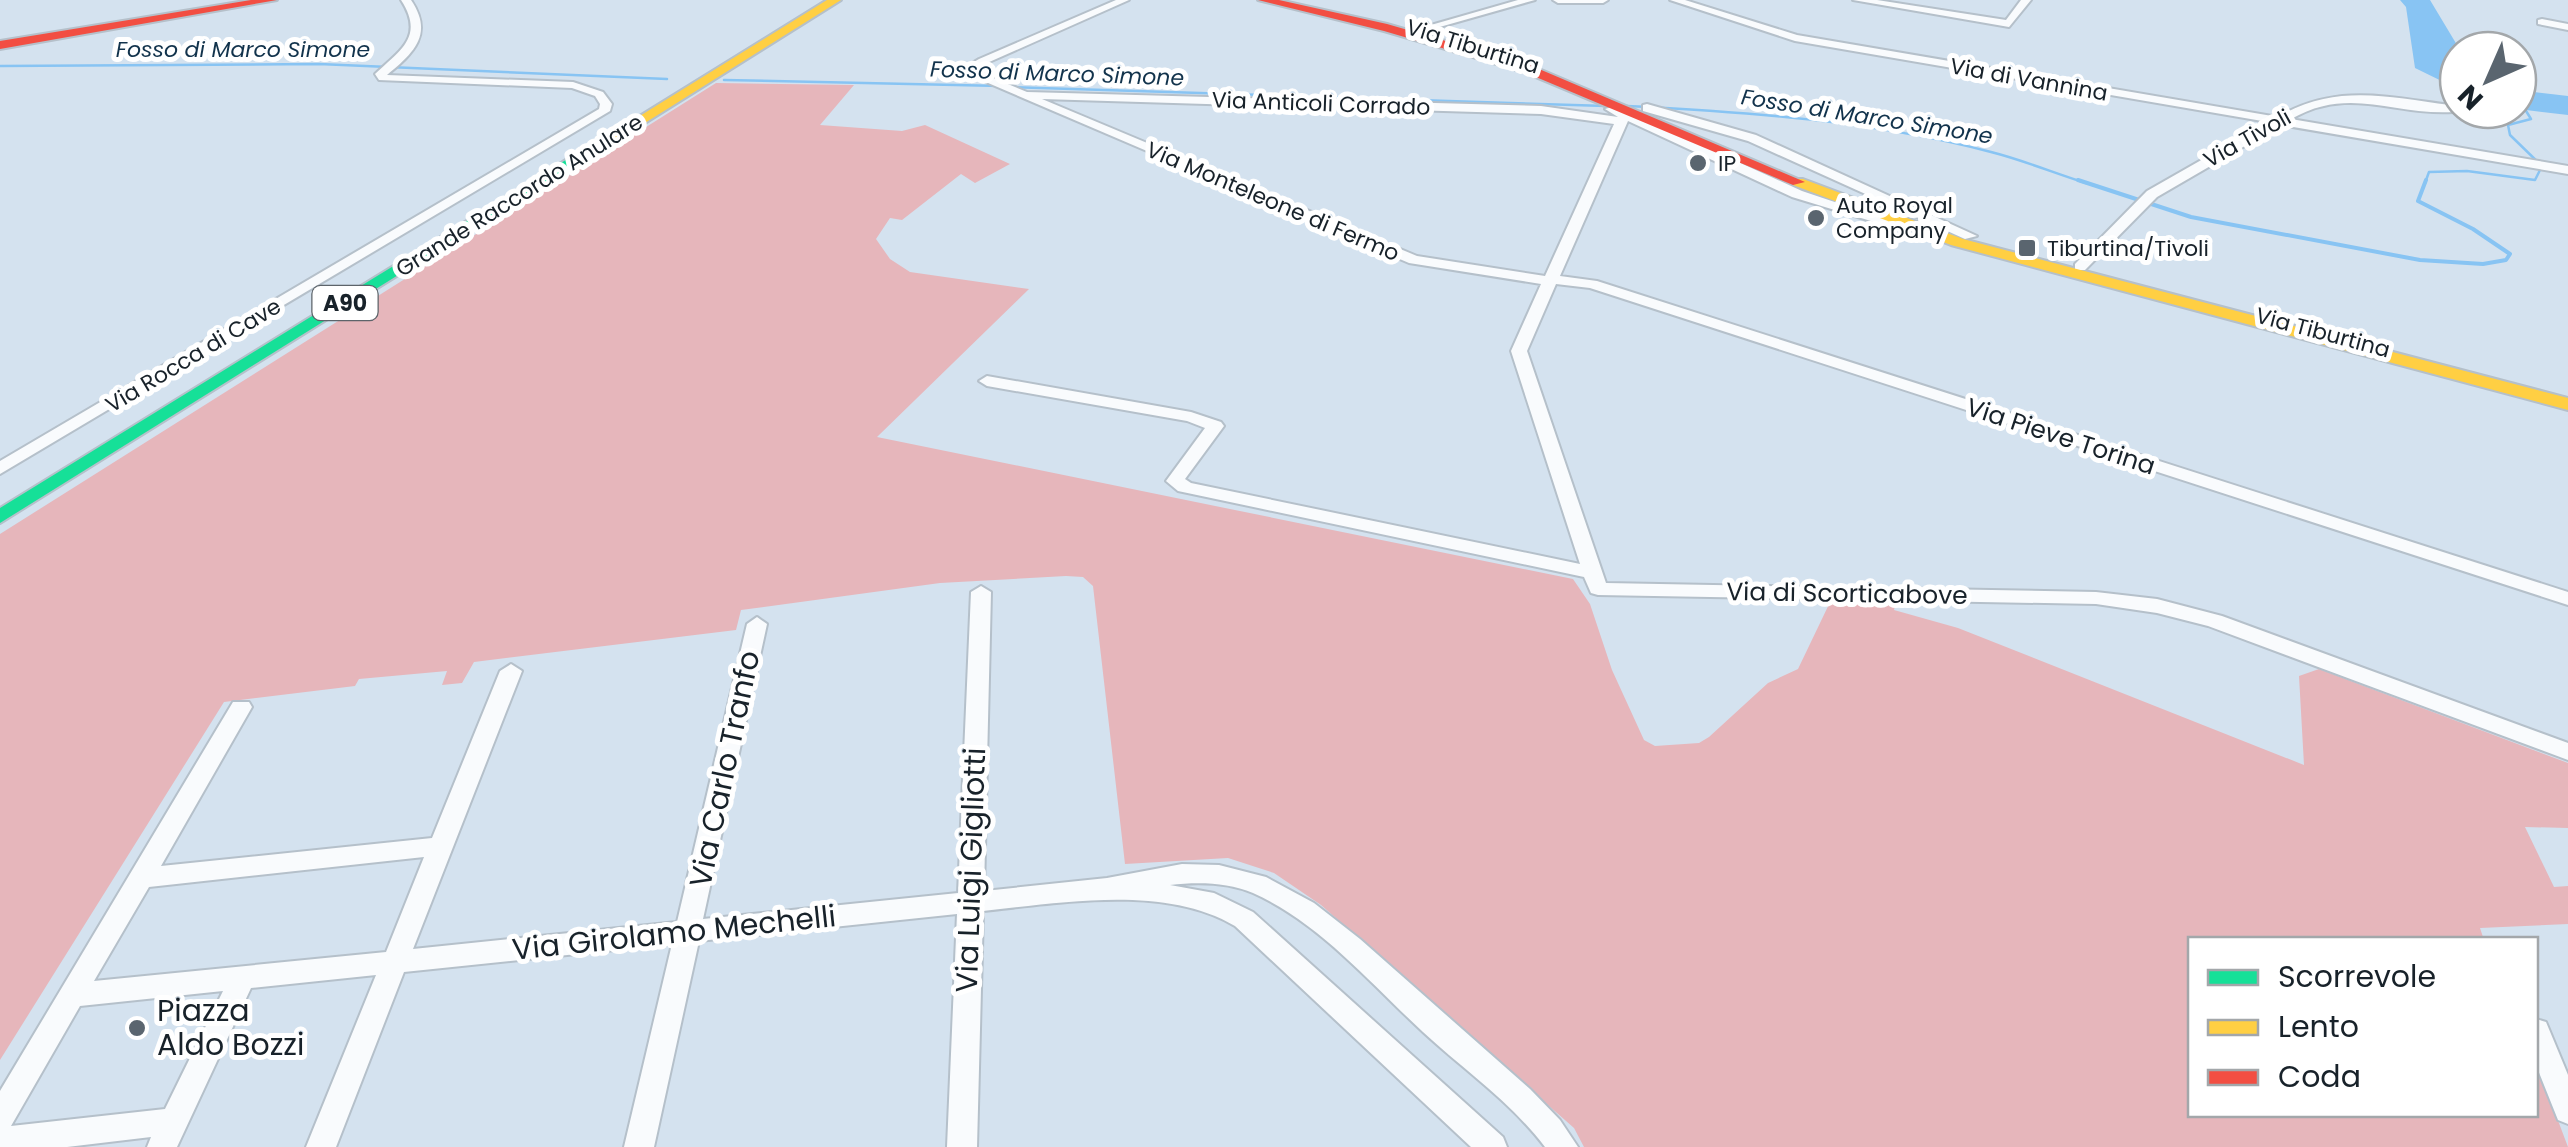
<svg xmlns="http://www.w3.org/2000/svg" width="2568" height="1147" font-family="Poppins,sans-serif">
  <style>
    .green { fill: #e6b6bb }
    .water { fill: #88c4f3 }
    .lines { fill: none; stroke-linecap: round; stroke-linejoin: round }
    .stream-far1 { stroke: #88c4f3; stroke-width: 2.5 }
    .stream { stroke: #88c4f3; stroke-width: 4 }
    .street-casing { stroke: #b5c0ca; stroke-width: 4 }
    .fast-casing { stroke: #b5c0ca; stroke-width: 4 }
    .slow-casing { stroke: #b5c0ca; stroke-width: 4 }
    .jam-casing { stroke: #b5c0ca; stroke-width: 4 }
    .street { fill: #f9fbfd; fill-rule: evenodd }
    .fast { fill: #16e098; fill-rule: evenodd }
    .slow { fill: #ffcf43; fill-rule: evenodd }
    .jam { fill: #f24e42; fill-rule: evenodd }
    .poi-dot { fill: #5a656f; stroke: #fff; stroke-width: 4 }
    .labels { text-anchor: middle; stroke-width: 10; stroke-linejoin: round; paint-order: stroke }
    .far-street-label { font-size: 22px; fill: #18222a; stroke: #fff }
    .far-water-label { font-size: 22px; font-style: italic; fill: #12334c; stroke: #fff }
    .far-poi-label { font-size: 22px; fill: #18222a; stroke: #fff; text-anchor: start }
    .shield { fill: #fff; stroke: #5d646a; stroke-width: 2.5 }
    .shield-label { font-size: 22px; font-weight: bold; fill: #18222a }
    .street-label { font-size: 25px; fill: #18222a; stroke: #fff }
    .near-street-label { font-size: 30px; fill: #18222a; stroke: #fff }
    .near-poi-label { font-size: 30px; fill: #18222a; stroke: #fff; text-anchor: start }
  </style>
  <rect width="100%" height="100%" fill="#d4e2ef"/>
  <path class="green" d="M716 83 854 85 820 125 902 131 925 125 1010 164 975 183 961 174 902 220 890 218 876 239 890 259 910 272 1029 289 877 437 1573 579 1590 604 1612 670 1644 740 1655 746 1699 743 1709 737 1768 683 1798 669 1832 598 1896 602 1894 610 1958 628 2304 765 2299 676 2319 669 2568 763V828L2525 827 2554 887 2568 886V924L2480 928 2484 940H2190V1114H2536V1062L2568 1147H1584L1574 1128 1321 905 1274 873 1228 858 1125 864 1093 586 1083 577 1066 576 940 583 741 610 736 630 474 662 462 683 442 685 447 671 359 679 355 686 224 702 0 1060V534Z"/>
  <path class="water" d="M2400 0H2430L2460 50 2458 89 2415 68 2406 7Z
    M2518 90 2568 96V115L2518 109Z"/>
  <g class="lines">
    <path class="stream-far1" d="M0 66 319 64 667 79
      M724 80 1001 86
      M1012 87 1606 106
      M1627 106C1749 112 1873 121 1991 152 2023 160 2054 173 2086 183
      M2425 183 2429 172 2467 171 2535 180 2542 166 2510 135 2508 125 2531 119 2523 106"/>
    <path class="stream" d="M2078 180 2191 217 2420 260 2483 264 2506 260 2510 254 2473 229 2418 201 2426 180"/>
    <g class="street-casing">
      <path id="street" d="M401 0H411C434 34 414 53 387 75L573 82 603 92 612 104 610 111 0 474V461L599 109 600 104 595 96 572 88 379 80 375 74C400 50 425 37 401 0Z
        M1116 0H1129L987 63 979 68V72L1027 92 1541 106 1618 117 1605 109 1615 106 1802 191 1891 221 1884 225 1792 197 1628 121 1560 276 1597 281 2568 592V605L1590 288 1556 284 1527 351 1606 583 2096 592 2157 599 2222 616 2568 743V760L2208 626 2157 613 2096 604 1598 595 1591 593 1584 577 1178 491 1166 481 1205 428 1187 421 987 386 979 381 987 376 1191 412 1221 422 1224 426 1185 479 1191 483 1580 564 1511 351 1541 284 1409 263 967 74 969 65 979 59ZM1042 99 1541 114 1614 124 1545 276 1417 256Z
        M1518 0H1535L1422 32 1417 29Z
        M1553 0H1608L1603 3H1558Z
        M1670 0H1685L1797 35 2278 117C2336 83 2387 97 2450 105L2454 106V112C2394 116 2350 85 2291 119L2568 166V174L2281 125 2157 197 2085 270H2075V264L2147 191 2268 122 1795 41Z
        M1853 0H1877L2006 20 2021 0H2031L2009 27Z
        M2542 19 2568 24V30L2538 24V20Z
        M1647 104 1756 135 1977 236 1965 239 1748 141 1643 111V105Z
        M981 586 991 592 984 891 1107 878 1182 864 1219 865 1266 877 1314 903 1360 939 1530 1089 1560 1120 1578 1147H1545C1511 1102 1464 1070 1423 1032 1370 983 1320 923 1253 893 1227 882 1197 882 1170 885L1214 893 1253 912 1503 1137 1507 1147H1471L1235 926C1164 884 1061 903 983 911L977 1147H947L957 914 699 941 654 1147H624L672 944 404 972 336 1147H306L376 975 251 988 177 1147H147L151 1137 67 1147H0V1091L233 702H249L252 707 161 866 432 838 500 671 511 664 522 671 413 949 677 922 747 624 757 617 767 624 703 919 958 893 971 592ZM424 857 386 952 94 981 149 887ZM223 991 165 1109 11 1126 80 1006Z
        M2536 1019 2546 1022 2568 1075V1124L2558 1120 2536 1065Z"/>
    </g>
    <g class="fast-casing">
      <path id="fast" d="M595 142 607 145 0 523V508Z"/>
    </g>
    <g class="slow-casing">
      <path id="slow" d="M827 0H841L605 148 593 145Z
        M1793 179H1803L1963 239 2568 398V410L1951 245 1793 185Z"/>
    </g>
    <g class="jam-casing">
      <path id="jam" d="M251 0H277L0 49V41Z
        M1258 0H1279L1387 24 1532 66 1805 182 1793 185 1524 72 1384 31Z"/>
    </g>
    <use href="#street" class="street"/>
    <use href="#fast" class="fast"/>
    <use href="#slow" class="slow"/>
    <use href="#jam" class="jam"/>
  </g>
  <g class="poi-dot">
    <circle cx="1698" cy="163" r="10"/>
    <circle cx="1816" cy="218" r="10"/>
    <rect x="2017" y="238" width="20" height="20" rx="5"/>
    <circle cx="137" cy="1028" r="10"/>
  </g>
  <g class="labels">
    <g class="far-street-label">
      <text transform="translate(1473 46) rotate(17)" y="8">Via Tiburtina</text>
      <text transform="translate(2029 79) rotate(10)" y="8">Via di Vannina</text>
      <text transform="translate(1321 103) rotate(2)" y="8">Via Anticoli Corrado</text>
      <text transform="translate(2247 138) rotate(-29)" y="8">Via Tivoli</text>
      <text transform="translate(519 195) rotate(-32)" y="8">Grande Raccordo Anulare</text>
      <text transform="translate(1273 201) rotate(23)" y="8">Via Monteleone di Fermo</text>
      <text transform="translate(2323 332) rotate(15)" y="8">Via Tiburtina</text>
      <text transform="translate(193 355) rotate(-31)" y="8">Via Rocca di Cave</text>
    </g>
    <g class="far-water-label">
      <text x="243" y="57">Fosso di Marco Simone</text>
      <text transform="translate(1057 73) rotate(2)" y="8">Fosso di Marco Simone</text>
      <text transform="translate(1867 116) rotate(9)" y="8">Fosso di Marco Simone</text>
    </g>
    <g class="far-poi-label">
      <text x="1718" y="171">IP</text>
      <text x="1836" y="213">Auto Royal<tspan x="1836" dy="25">Company</tspan></text>
      <text x="2047" y="256">Tiburtina/Tivoli</text>
    </g>
    <rect class="shield" x="312.5" y="286" width="65" height="34" rx="8"/>
    <g class="shield-label">
      <text x="345" y="311">A90</text>
    </g>
    <g class="street-label">
      <text transform="translate(2061 436) rotate(18)" y="9">Via Pieve Torina</text>
      <text transform="translate(1847 593) rotate(1)" y="9">Via di Scorticabove</text>
    </g>
    <g class="near-street-label">
      <text transform="translate(725 769) rotate(-78)" y="10">Via Carlo Tranfo</text>
      <text transform="translate(971 870) rotate(-88)" y="10">Via Luigi Gigliotti</text>
      <text transform="translate(674 933) rotate(-6)" y="10">Via Girolamo Mechelli</text>
    </g>
    <g class="near-poi-label">
      <text x="157" y="1021">Piazza<tspan x="157" dy="34">Aldo Bozzi</tspan></text>
    </g>
  </g>
  <rect x="2188" y="937" width="350" height="180" fill="#ffffff" stroke="#a3a7aa" stroke-width="2.5"/>
  <rect x="2208" y="970" width="50" height="15" fill="#16e098" stroke="#a3a7aa" stroke-width="2.5"/>
  <text x="2278" y="987" font-size="30" fill="#18222a">Scorrevole</text>
  <rect x="2208" y="1020" width="50" height="15" fill="#ffcf43" stroke="#a3a7aa" stroke-width="2.5"/>
  <text x="2278" y="1037" font-size="30" fill="#18222a">Lento</text>
  <rect x="2208" y="1070" width="50" height="15" fill="#f24e42" stroke="#a3a7aa" stroke-width="2.5"/>
  <text x="2278" y="1087" font-size="30" fill="#18222a">Coda</text>
  <g transform="translate(2488 80) rotate(225)"><circle r="48" fill="#ffffff" stroke="#a3a7aa" stroke-width="2.5"/>
  <path d="M0-8L18 38L0 25L-18 38Z" fill="#5a656f"/>
  <text y="-15" font-size="28" font-weight="bold" text-anchor="middle" fill="#18222a">N</text>
  </g>
</svg>
